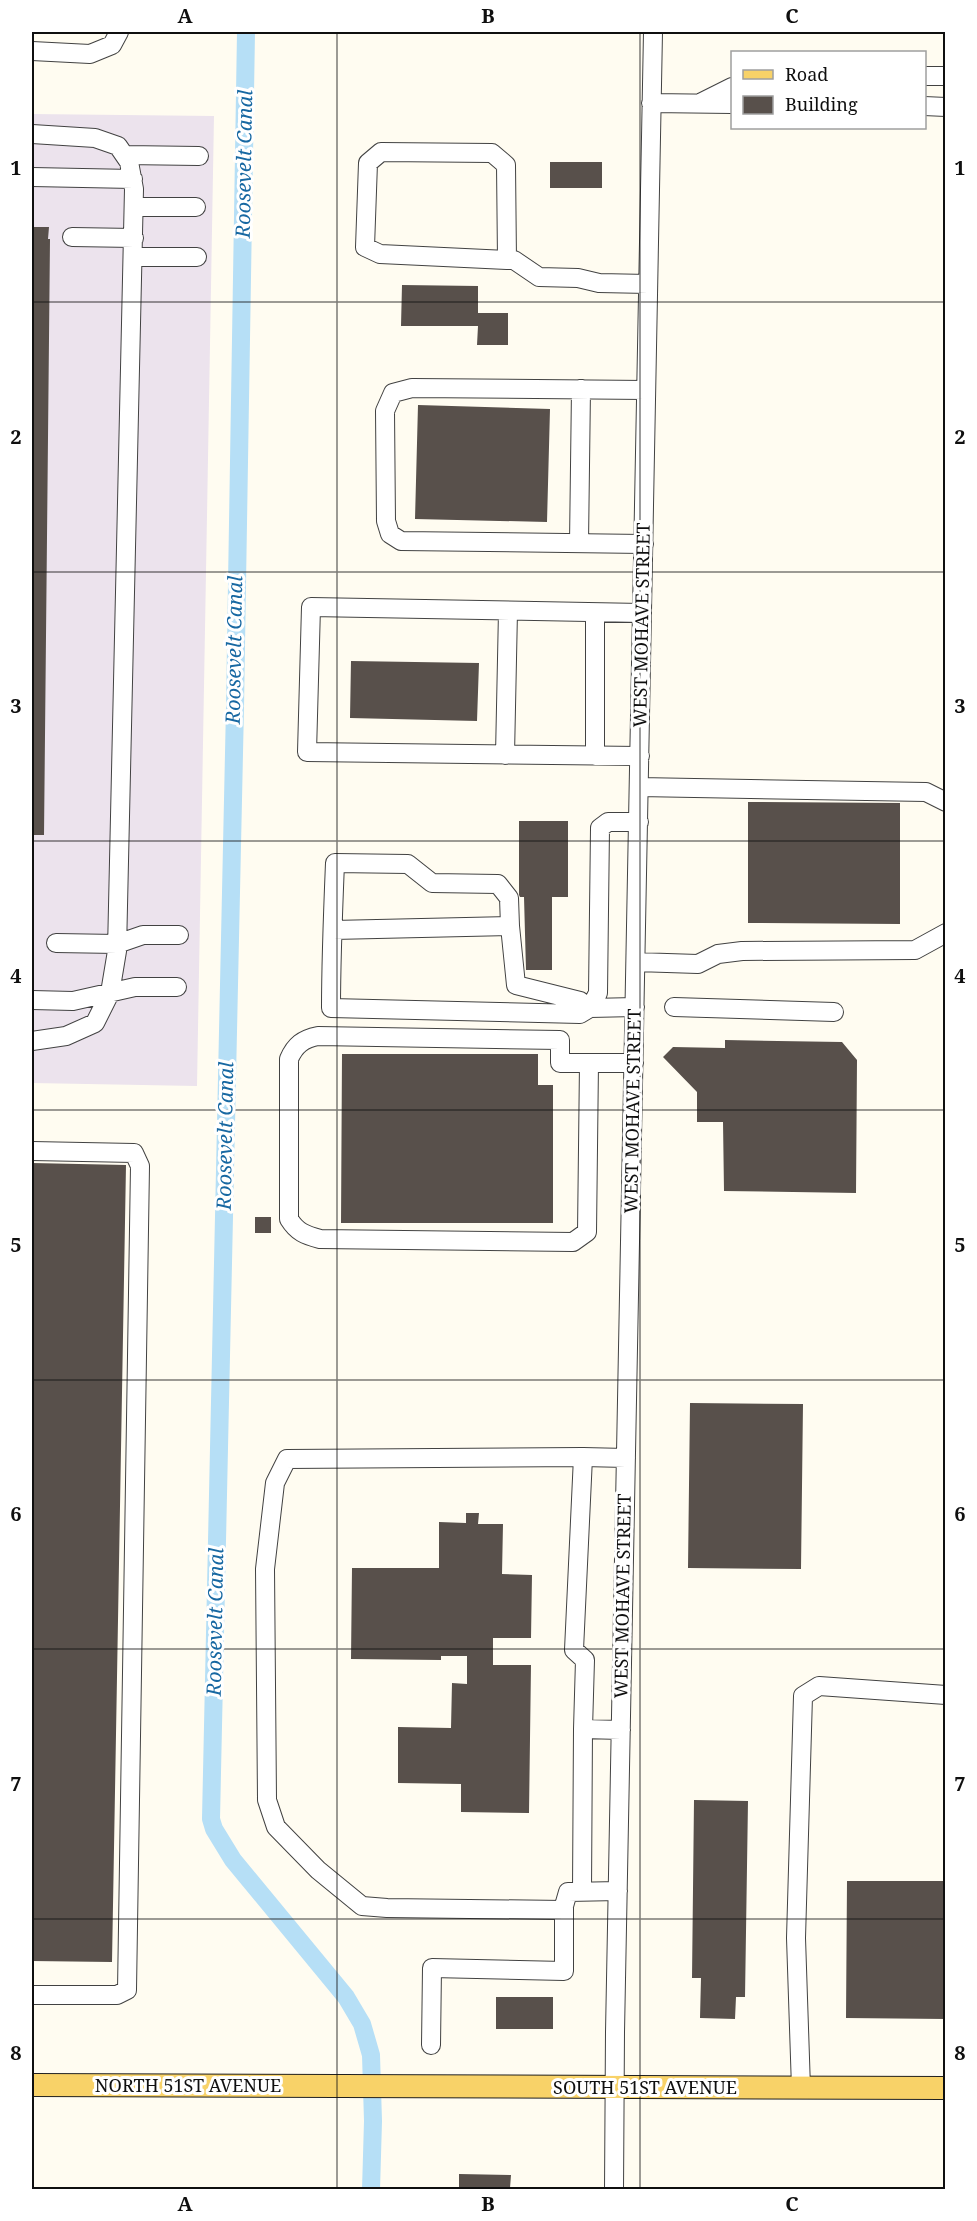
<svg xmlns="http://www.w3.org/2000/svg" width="977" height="2221" font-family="'Noto Serif',serif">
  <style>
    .industrial { fill: #ece3ed }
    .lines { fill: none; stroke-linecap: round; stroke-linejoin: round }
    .canal { stroke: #b6dff6; stroke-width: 18 }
    .building { fill: #58504b }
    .minor-casing { stroke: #424242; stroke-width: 20 }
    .major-casing { stroke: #202020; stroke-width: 24 }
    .minor { stroke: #fff; stroke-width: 18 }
    .major { stroke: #f8d268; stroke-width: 22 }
    .grid { fill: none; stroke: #0f0f0f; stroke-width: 1.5; stroke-opacity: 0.55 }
    .labels { text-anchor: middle; stroke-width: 6; stroke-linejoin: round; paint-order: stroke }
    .street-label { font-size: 18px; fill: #0f0f0f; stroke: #fff }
    .water-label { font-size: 20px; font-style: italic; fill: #1768a2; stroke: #fff }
    .neatline { fill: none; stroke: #0f0f0f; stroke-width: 2 }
    .grid-label { font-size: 20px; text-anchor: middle; font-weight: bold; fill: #0f0f0f }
  </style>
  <rect width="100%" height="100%" fill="#fffcf1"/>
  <path class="industrial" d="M32 114 214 116 197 1086 32 1083Z"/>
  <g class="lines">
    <path class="canal" d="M246 32 235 707 211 1819 214 1829 233 1860 346 1997 362 2024 371 2055 373 2121 371 2190"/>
  </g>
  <path class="building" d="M550 162H602V188H550Z
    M32 227H49L48 239H50L44 835H32Z
    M402 285 478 286V313H508V345H477L478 326H401Z
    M418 405 550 409 547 522 415 519Z
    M351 661 479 663 477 721 350 718Z
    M748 802 900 803V924L748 923Z
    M519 821H568V897H552V970H526L524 897H520L519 895Z
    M725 1040 842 1042 857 1060 856 1193 724 1191 723 1122H697V1092L663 1057 673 1047 725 1048Z
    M342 1054H538V1085H553V1223H341Z
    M32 1163 126 1165 112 1962 32 1961Z
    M255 1217H271V1233H255Z
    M690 1403 803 1404 801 1569 688 1568Z
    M466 1513H479L478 1524H503L502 1574 532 1575 531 1638H493V1665H531L529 1813 461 1812V1784L398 1783V1727L451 1728 452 1683 467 1684V1656H441V1660L351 1659 352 1568H439V1522L466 1523Z
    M694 1800 748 1801 745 1997H736L735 2019 700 2018 701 1978H692Z
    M847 1881H945V2019L846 2018Z
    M496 1997H553V2029H496Z
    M459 2174 511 2175 510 2188H459Z"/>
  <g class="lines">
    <g class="minor-casing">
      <path id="minor" d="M32 51 90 54 112 45 119 32
        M924 76H946
        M702 102 732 87
        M651 103 732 104
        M924 106 946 107
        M32 134 95 138 118 146 129 162 134 189 117 951 110 993 95 1023 66 1036 32 1041
        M125 155 199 156
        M32 177 133 179
        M134 207H196
        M72 237 134 238
        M133 257H197
        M507 260 506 165 492 153 381 152 368 163 365 247 380 254 507 260H514L539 277 578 278 599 283 648 284
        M579 543 581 389
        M644 544 401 541 390 534 386 521 385 411 393 393 412 388 646 390
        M595 613V756
        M505 755 508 611
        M640 756 307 752 311 607 642 613
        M639 787 926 792 946 802
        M510 926 516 985 580 1001 590 1008 635 1007
        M333 930 510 926 509 898 498 884 432 883 408 864 335 863C333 911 331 959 331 1008L580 1014 590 1008 598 993 600 828 608 822H639
        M56 943 117 944 143 935H179
        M636 962 698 964 718 954 742 951 915 950 946 933
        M32 1000 73 1001 135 987H177
        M674 1007 834 1012
        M589 1063 587 1232 573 1242 320 1239C305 1235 297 1232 289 1219V1059C295 1045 303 1039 318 1036L560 1040V1063H634
        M32 1151 134 1153 140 1166 127 1990 117 1995H32
        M621 1730 583 1729 585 1660 574 1650 583 1457 626 1458
        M582 1891 583 1729
        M564 1910 387 1908 362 1906 318 1870 276 1827 267 1800 265 1569 275 1483 287 1459 583 1457
        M431 2045 432 1968 564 1971V1906L568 1892 618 1891
        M801 2088 796 1938 803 1696 819 1686 946 1695
        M614 2190 615 2032 653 32"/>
    </g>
    <g class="major-casing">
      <path id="major" d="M32 2085 946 2088"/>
    </g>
    <use href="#minor" class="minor"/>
    <use href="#major" class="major"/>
  </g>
  <path class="grid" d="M337 32V2190M640 32V2190M32 302H946M32 572H946M32 841H946M32 1110H946M32 1380H946M32 1649H946M32 1919H946"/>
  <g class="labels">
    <g class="street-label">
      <text transform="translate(642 625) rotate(-89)" y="6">WEST MOHAVE STREET</text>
      <text transform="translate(633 1111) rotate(-89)" y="6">WEST MOHAVE STREET</text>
      <text transform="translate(623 1596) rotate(-89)" y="6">WEST MOHAVE STREET</text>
      <text x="188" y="2092">NORTH 51ST AVENUE</text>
      <text x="645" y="2094">SOUTH 51ST AVENUE</text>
    </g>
    <g class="water-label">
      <text transform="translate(244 164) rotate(-89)" y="7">Roosevelt Canal</text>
      <text transform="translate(234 650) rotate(-89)" y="7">Roosevelt Canal</text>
      <text transform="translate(225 1136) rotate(-89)" y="7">Roosevelt Canal</text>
      <text transform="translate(215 1622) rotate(-89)" y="7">Roosevelt Canal</text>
    </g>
  </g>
  <rect width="977" height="2221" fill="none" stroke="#ffffff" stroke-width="66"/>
  <rect x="731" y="51" width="195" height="78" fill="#ffffff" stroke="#9f9f9f" stroke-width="1.5"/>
  <rect x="743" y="70" width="30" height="9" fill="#f8d268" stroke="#9f9f9f" stroke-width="1.5"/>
  <text x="785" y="81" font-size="18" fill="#0f0f0f">Road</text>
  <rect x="743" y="96" width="30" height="18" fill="#58504b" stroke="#9f9f9f" stroke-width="1.5"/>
  <text x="785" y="111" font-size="18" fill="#0f0f0f">Building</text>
  <rect x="33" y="33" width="911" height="2155" class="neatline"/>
  <g class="grid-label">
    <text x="185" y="23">A</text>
    <text x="488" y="23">B</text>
    <text x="792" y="23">C</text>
    <text x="16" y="175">1</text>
    <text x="960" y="175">1</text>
    <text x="16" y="444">2</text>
    <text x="960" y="444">2</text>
    <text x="16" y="713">3</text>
    <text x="960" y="713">3</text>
    <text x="16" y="983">4</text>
    <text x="960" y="983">4</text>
    <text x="16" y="1252">5</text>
    <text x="960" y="1252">5</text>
    <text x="16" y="1521">6</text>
    <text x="960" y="1521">6</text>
    <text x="16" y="1791">7</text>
    <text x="960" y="1791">7</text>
    <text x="16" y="2060">8</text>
    <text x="960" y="2060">8</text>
    <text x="185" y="2211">A</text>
    <text x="488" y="2211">B</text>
    <text x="792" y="2211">C</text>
  </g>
</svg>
